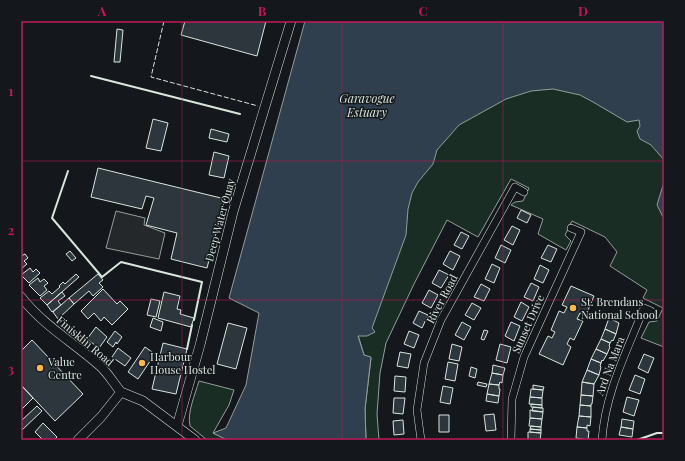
<svg xmlns="http://www.w3.org/2000/svg" width="685" height="461" font-family="'Playfair Display',serif">
  <style>
    .green { fill: #1a2d24; stroke: #939e99 }
    .parking { fill: #24282b; stroke: #939e99 }
    .water { fill: #2f3f4d; stroke: #939e99 }
    .building { fill: #2c363c; stroke: #d8e6dc }
    .lines { fill: none; stroke-linecap: round; stroke-linejoin: round }
    .minor-casing { stroke: #d8e6dc; stroke-width: 8 }
    .tertiary-casing { stroke: #d8e6dc; stroke-width: 10 }
    .minor { stroke: #14181c; stroke-width: 7 }
    .tertiary { stroke: #14181c; stroke-width: 9 }
    .fence { stroke: #d8e6dc; stroke-width: 1; stroke-dasharray: 5 2; stroke-linecap: butt }
    .wall { stroke: #d8e6dc; stroke-width: 2 }
    .grid { fill: none; stroke: #c2185b; stroke-width: 1; stroke-opacity: 0.55 }
    .poi-dot { fill: #ffb74d; stroke: #14181c; stroke-width: 1.5 }
    .labels { text-anchor: middle; stroke-width: 3; stroke-linejoin: round; paint-order: stroke }
    .street-label { font-size: 11px; fill: #d8e6dc; stroke: #14181c }
    .poi-label { font-size: 11px; fill: #d8e6dc; stroke: #14181c; text-anchor: start }
    .water-label { font-size: 12px; font-style: italic; fill: #d8e6dc; stroke: #14181c }
    .neatline { fill: none; stroke: #c2185b; stroke-width: 1.5 }
    .grid-label { font-size: 13px; text-anchor: middle; font-weight: bold; fill: #c2185b }
  </style>
  <rect width="100%" height="100%" fill="#14181c"/>
  <path class="green" d="M429 21H664V347L641 338 649 322 657 321 663 308 643 298 647 290 610 266 617 252 605 237 572 221 565 235 571 241 566 250 538 234 543 219 511 205 515 202 523 201 529 188 511 179 478 237 447 220 414 284 386 343 380 373 377 414 379 440H366L365 409 371 358 364 355 358 335Z
    M199 381 234 390 229 405 213 433 224 438 223 440H207L190 426C187 412 195 395 199 381Z"/>
  <path class="parking" d="M116 211 145 218 144 225 165 233 159 259 106 248Z"/>
  <path class="water" d="M305 21H664V160L651 145 640 139 637 131 640 126 639 120 627 122 593 102 580 95 553 89 531 91 506 99 459 125 437 150 433 164 418 182 412 193 408 209 406 235 372 328 375 332 367 336H358L364 355 371 357 365 409 366 440H227L213 433 226 428 246 385 259 313 229 298Z
    M664 182V219L657 205Z"/>
  <path class="building" d="M185 21H266L257 56 181 35Z
    M117 29 123 30 120 62H114Z
    M153 119 168 123 161 151 146 148Z
    M211 129 229 134 227 142 209 138Z
    M214 152 229 156 224 178 209 175Z
    M98 168 225 199 207 268 171 259 177 233 146 225 154 198 146 196 142 209 91 197Z
    M521 210 531 215 527 223 517 218Z
    M512 226 520 230 513 245 504 240Z
    M461 232 469 236 462 249 454 245Z
    M501 245 511 250 505 263 495 258Z
    M548 245 557 249 551 262 541 258Z
    M70 251 76 258 72 261 66 254Z
    M450 251 460 256 453 270 443 264Z
    M25 254 28 258 24 261 27 264 21 269V256Z
    M492 264 500 268 494 283 485 279Z
    M540 265 549 270 543 283 534 279Z
    M30 268 33 272 36 269 40 273 29 283 21 275Z
    M439 270 449 275 441 288 432 283Z
    M76 274 79 277 47 305 40 298 49 291 52 294 60 287 59 286 63 282 65 284Z
    M98 274 103 280 99 283 103 287 93 296 89 291 74 304 69 298Z
    M38 278 40 282 44 279 48 283 44 286 47 290 40 296 29 285Z
    M531 283 539 287 533 301 524 297Z
    M481 284 490 289 484 301 474 297Z
    M571 286 594 296 586 315 580 313 577 319 583 321 574 340 570 338 567 344 571 347 563 365 539 354 548 336 552 338 555 332 551 330 559 311 564 313 567 307 562 305Z
    M103 289 117 304 120 301 128 309 112 325 104 317 101 321 94 313 88 319 81 311Z
    M429 290 438 295 431 308 422 303Z
    M62 292 65 296 58 301 61 305 52 312 47 305Z
    M164 292 180 296 177 309 181 310 180 314 194 318 191 327 158 318Z
    M69 298 74 304 58 319 53 312Z
    M151 299 160 301 156 317 147 315Z
    M521 302 529 307 522 321 514 317Z
    M472 303 481 308 474 320 465 315Z
    M419 311 428 315 422 328 413 323Z
    M153 318 163 322 161 331 150 327Z
    M609 318 619 323 616 334 605 329Z
    M462 322 471 327 464 340 455 335Z
    M511 322 520 326 514 341 505 336Z
    M228 323 247 328 236 369 217 364Z
    M96 327 107 337 99 348 87 339Z
    M605 329 616 334 613 341 612 340 610 343 601 339Z
    M484 330 488 331 484 340 481 339Z
    M115 331 122 337 117 344 116 342 113 347 107 342Z
    M409 331 419 335 414 348 404 344Z
    M601 339 610 343 609 346 610 347 607 354 596 349Z
    M32 340 83 394 55 421 21 385V351Z
    M163 343 187 349 176 394 152 389Z
    M452 344 462 347 459 361 449 359Z
    M500 344 511 347 507 363 496 360Z
    M145 347 155 354 138 379 128 372Z
    M118 348 131 358 125 366 112 357Z
    M596 349 607 354 603 361 602 360 601 363 591 359Z
    M400 352 411 354 408 368 397 366Z
    M644 354 654 358 648 373 638 368Z
    M591 359 601 363 600 366 601 367 599 375 587 370Z
    M448 362 458 364 455 381 445 379Z
    M493 365 505 368 503 375 492 373Z
    M471 367 477 369 475 378 469 376Z
    M587 370 599 375 594 384 582 382Z
    M492 373 503 375 502 383 500 382 499 385 489 384Z
    M635 375 645 379 640 394 629 390Z
    M395 376 406 377 405 392 394 391Z
    M478 382 487 384 486 387 477 385Z
    M582 382 594 384 593 396 581 395Z
    M489 384 499 385V389H500L499 396 487 394Z
    M21 385 33 398 21 410Z
    M533 385 544 387 543 390 533 389Z
    M443 386 453 388 450 404 440 402Z
    M531 389 543 390 542 398 530 397Z
    M487 394 499 396 498 403 486 401Z
    M581 395 593 396 592 404H591V406L580 405Z
    M530 397 542 398V405L529 404Z
    M627 397 639 400 634 416 623 412Z
    M394 398H405L403 414 393 413Z
    M531 404 542 405V408L531 407Z
    M580 405 591 406V417L579 416Z
    M37 406 42 411 21 431V421Z
    M533 407 543 408V412L532 411Z
    M530 410 543 412 542 419 530 418Z
    M494 414 496 430 486 431 484 415Z
    M439 415H449V432H439Z
    M579 416 591 417 590 426 587 425V428L577 427Z
    M530 418 542 419 541 427 529 426Z
    M622 419 634 421 633 429 621 427Z
    M403 420 404 434 394 435 393 421Z
    M43 423 57 437 54 440H43L35 432Z
    M531 426 541 427V430L530 429Z
    M577 427 587 428V431H589L588 440 576 438Z
    M621 427 633 429 632 437 619 435Z
    M530 429 541 430V433L530 432Z
    M528 432 541 433 540 440H528Z"/>
  <g class="lines">
    <g class="minor-casing">
      <path id="minor" d="M421 440 417 410 424 363 441 320 515 187 524 192
        M511 440 512 399 524 357 581 232 571 228
        M602 440C605 393 627 351 644 308L651 311"/>
    </g>
    <g class="tertiary-casing">
      <path id="tertiary" d="M21 297C44 326 73 342 100 366 108 373 114 384 121 392
        M121 392 143 401 195 440
        M177 426 200 345 233 212 291 21
        M78 440 101 417 121 392"/>
    </g>
    <use href="#minor" class="minor"/>
    <use href="#tertiary" class="tertiary"/>
    <path class="fence" d="M164 21 151 77 258 106"/>
    <path class="wall" d="M91 76 240 114
      M68 171 52 218 102 277 121 262 202 282 194 320
      M187 349 192 325
      M637 440 657 433H664"/>
  </g>
  <path class="grid" d="M182 21V440M342 21V440M503 21V440M21 161H664M21 300H664"/>
  <g class="poi-dot">
    <circle cx="573" cy="308" r="4"/>
    <circle cx="142" cy="363" r="4"/>
    <circle cx="40" cy="368" r="4"/>
  </g>
  <g class="labels">
    <g class="street-label">
      <text transform="translate(220 220) rotate(-75)" y="4">Deep Water Quay</text>
      <text transform="translate(442 299) rotate(-62)" y="4">River Road</text>
      <text transform="translate(528 324) rotate(-66)" y="4">Sunset Drive</text>
      <text transform="translate(85 341) rotate(40)" y="4">Finisklin Road</text>
      <text transform="translate(610 366) rotate(-69)" y="4">Ard Na Mara</text>
    </g>
    <g class="poi-label">
      <text x="581" y="306">St. Brendans<tspan x="581" dy="13">National School</tspan></text>
      <text x="150" y="361">Harbour<tspan x="150" dy="13">House Hostel</tspan></text>
      <text x="48" y="366">Value<tspan x="48" dy="13">Centre</tspan></text>
    </g>
    <g class="water-label">
      <text x="367" y="103">Garavogue<tspan x="367" dy="14">Estuary</tspan></text>
    </g>
  </g>
  <rect width="685" height="461" fill="none" stroke="#14181c" stroke-width="44"/>
  <rect x="22" y="22" width="641" height="417" class="neatline"/>
  <g class="grid-label">
    <text x="102" y="16">A</text>
    <text x="262" y="16">B</text>
    <text x="423" y="16">C</text>
    <text x="583" y="16">D</text>
    <text x="11" y="96">1</text>
    <text x="11" y="235">2</text>
    <text x="11" y="374">3</text>
  </g>
</svg>
